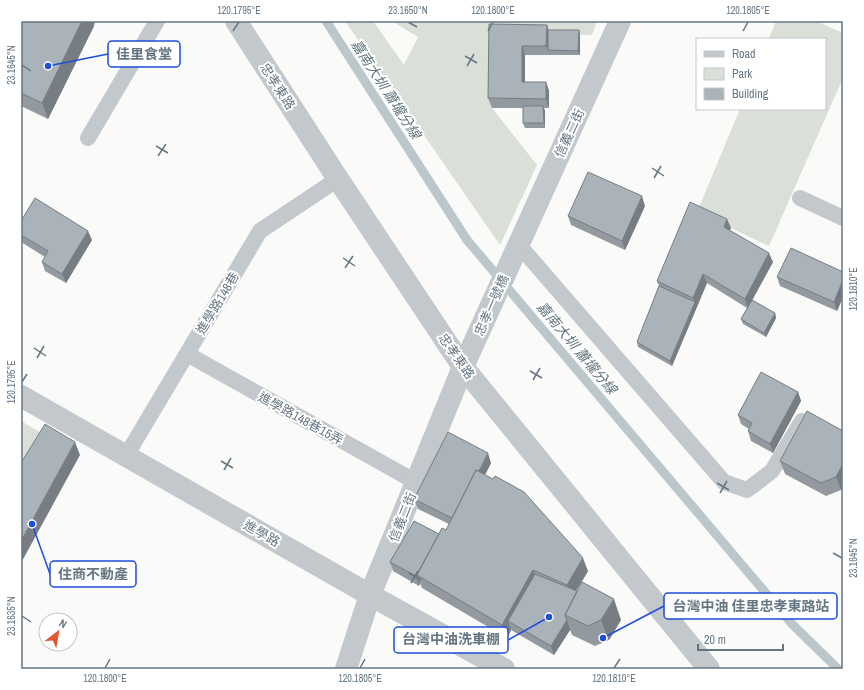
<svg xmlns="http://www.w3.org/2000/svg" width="864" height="690" font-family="'Archivo Narrow','Noto Sans TC',sans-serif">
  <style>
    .green { fill: #dadfd7 }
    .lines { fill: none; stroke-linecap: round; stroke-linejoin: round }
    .stream { stroke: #bbc7cb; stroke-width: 9 }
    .lane { stroke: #c3c8cc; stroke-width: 16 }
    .street { stroke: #c3c8cc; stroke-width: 22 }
    .wall { fill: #929a9f }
    .shaded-wall { fill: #777d82 }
    .building { fill: #aab3b9; stroke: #777d82 }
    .ticks { fill: none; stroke: #657683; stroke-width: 1.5 }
    .labels { text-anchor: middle; stroke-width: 4; stroke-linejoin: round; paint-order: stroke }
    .street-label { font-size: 13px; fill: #657683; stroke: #fff }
    .water-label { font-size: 14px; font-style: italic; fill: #60757c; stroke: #fff }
    .leader { fill: none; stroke: #1d4ed8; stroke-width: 1.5 }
    .callout-dot { fill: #1d4ed8; stroke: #fff; stroke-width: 1.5 }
    .callout { fill: #fff; stroke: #1d4ed8; stroke-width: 1.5 }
    .callout-label { font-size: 14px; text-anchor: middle; font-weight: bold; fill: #657683 }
    .neatline { fill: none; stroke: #657683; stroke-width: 1.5 }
    .ticks-label { font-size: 10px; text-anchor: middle; fill: #657683 }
  </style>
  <rect width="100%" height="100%" fill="#fafaf8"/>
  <path class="green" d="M345 21H373L404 65 418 37 392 21H597L592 35 493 33 492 108 537 165 500 245Z
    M776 21H816L843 33V78L769 246 697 212 740 109H825V39H769Z
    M21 421 50 438 21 484Z"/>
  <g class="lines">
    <path class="stream" d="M326 21 467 240 792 624 838 669"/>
    <path class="lane" d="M88 138 157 21
      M800 198 843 218
      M518 244 724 482 747 490 772 471 802 421
      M187 354 416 482
      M126 456 260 231 338 179"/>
    <path class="street" d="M236 21 338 179 463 367 709 669
      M21 396 370 595 504 669
      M346 669 370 595 463 367 620 21"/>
  </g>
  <path class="wall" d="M21 21 94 26 48 119 21 106Z
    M489 24 547 25 548 30H579L580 35V55H525V82H546L549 91V108H544L545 111V128H525L523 123V108H492L488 98Z
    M645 206 625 250 571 225 568 216Z
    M21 221 92 240 66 283 45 271 42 262 45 257 21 242Z
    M731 228 730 230 773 262 752 300 775 313 776 318 766 337 743 324 741 319 747 308 707 283 672 366 638 347 637 342 659 286 657 281Z
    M843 272V297L837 311 780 286 777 277Z
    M798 392 801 401 773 453 751 441 748 431 749 429 741 424 738 415Z
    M843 431V486L841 490 826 496 785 474 780 461Z
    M491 463 485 475 588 571 576 591 621 620 609 640 595 646 572 635 570 630 554 655 511 630 507 638 422 588 420 583 419 586 393 571 390 562 446 530 449 524 418 509 414 499Z"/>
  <path class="shaded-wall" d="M82 21H95L94 26 48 119 42 103Z
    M547 25 550 34 548 50 550 55 546 46Z
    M579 30 580 35V55L578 51Z
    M522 46 525 55V91L522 82Z
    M546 82 549 91V108L546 99Z
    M543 106 545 111V128L544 123Z
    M642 196 645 206 625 250 622 241Z
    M727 219 731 228 727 236 724 227Z
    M88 231 92 240 66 283 62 274Z
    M769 253 773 262 748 308 745 299Z
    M703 274 707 283 672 366 670 361 695 302 693 298Z
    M843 280V297L837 311 834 302Z
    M775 313 776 318 766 337 764 333Z
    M798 392 801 401 773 453 770 444Z
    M75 442 80 455 21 563V541Z
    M488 453 491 463 458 528 455 519Z
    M843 464V486L841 490 836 477Z
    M439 534 417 575 420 583 419 586 416 576Z
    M583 558 588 571 572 598 567 585Z
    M533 570 538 583 508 621 511 630 507 638 502 625Z
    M614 599 621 620 609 640 601 620Z
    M567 620 570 630 554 655 551 646Z"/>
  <path class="building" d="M21 21H82L42 103 21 93Z
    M489 24 547 25 546 46H522V82H546V99L488 98Z
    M548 30H579L578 51 548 50Z
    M523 106H543L544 123H523Z
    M588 172 642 196 622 241 568 216Z
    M35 198 88 231 62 274 42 262 48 251 21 235V221Z
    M690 202 727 219 724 227 769 253 745 299 703 274 693 298 657 281Z
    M791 248 843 272V280L834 302 777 277Z
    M659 286 695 302 670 361 637 342Z
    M752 300 775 313 764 333 741 319Z
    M761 372 798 392 770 444 748 431 752 423 738 415Z
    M807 411 843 431V464L836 477 821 483 780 461Z
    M45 424 75 442 21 541V463Z
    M448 432 488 453 479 471 476 470 452 518 414 499Z
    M476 470 493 479 495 476 524 492 583 558 567 585 533 570 502 625 417 575 442 528 446 530Z
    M414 521 439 534 416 576 390 562Z
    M535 574 577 591 565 615 567 620 551 646 508 621Z
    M582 582 614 599 601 620 588 626 565 615Z"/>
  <path class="ticks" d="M408 22 417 27M233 31 239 22M488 31 493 22M743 31 748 22M465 56 477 63M22 65 31 71M467 66 474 54M156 146 168 153M158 156 166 144M652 168 664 176M654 178 661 166M343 258 355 266M345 268 353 256M837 298 842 289M34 348 46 356M37 358 44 346M530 371 542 378M533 380 540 368M22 382 27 374M221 461 233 468M224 470 231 458M717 483 729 490M720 493 727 481M833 553 842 558M409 573 421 580M411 583 418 571M22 616 31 622M105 668 110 659M360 668 365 659M614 668 620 659"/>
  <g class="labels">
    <g class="street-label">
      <text transform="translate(278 86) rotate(57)" y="5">忠孝東路</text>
      <text transform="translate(569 133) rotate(-65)" y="5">信義二街</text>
      <text transform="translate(217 303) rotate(-59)" y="5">進學路148巷</text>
      <text transform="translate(491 305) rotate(-66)" y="5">忠孝一號橋</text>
      <text transform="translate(457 356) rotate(55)" y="5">忠孝東路</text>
      <text transform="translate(301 418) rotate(29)" y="5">進學路148巷15弄</text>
      <text transform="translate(402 517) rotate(-68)" y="5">信義二街</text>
      <text transform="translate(262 533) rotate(30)" y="5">進學路</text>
    </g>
    <g class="water-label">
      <text transform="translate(386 89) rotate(57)" y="5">嘉南大圳 蕭壠分線</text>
      <text transform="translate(577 348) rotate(50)" y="5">嘉南大圳 蕭壠分線</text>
    </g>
  </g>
  <path class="leader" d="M48 66L108 54M32 524L50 574M603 638L664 606M549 617L508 640"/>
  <g class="callout-dot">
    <circle cx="48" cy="66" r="4"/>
    <circle cx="32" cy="524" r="4"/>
    <circle cx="603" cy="638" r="4"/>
    <circle cx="549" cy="617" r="4"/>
  </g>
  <g class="callout">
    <rect x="108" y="41" width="72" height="26" rx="4"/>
    <rect x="50" y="561" width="86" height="26" rx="4"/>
    <rect x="664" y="593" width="173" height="26" rx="4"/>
    <rect x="394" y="627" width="114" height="26" rx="4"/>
  </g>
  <g class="callout-label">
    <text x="144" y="59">佳里食堂</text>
    <text x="93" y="579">住商不動產</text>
    <text x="751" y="611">台灣中油 佳里忠孝東路站</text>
    <text x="451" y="644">台灣中油洗車棚</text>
  </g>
  <rect width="864" height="690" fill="none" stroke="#ffffff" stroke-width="44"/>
  <rect x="696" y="38" width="130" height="72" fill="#ffffff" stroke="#c1c8cd"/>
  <rect x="704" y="51" width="20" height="6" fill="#c3c8cc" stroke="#c1c8cd"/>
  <text x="732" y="58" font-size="12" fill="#657683">Road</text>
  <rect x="704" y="68" width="20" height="12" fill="#dadfd7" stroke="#c1c8cd"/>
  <text x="732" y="78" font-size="12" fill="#657683">Park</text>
  <rect x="704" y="88" width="20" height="12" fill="#aab3b9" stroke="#c1c8cd"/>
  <text x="732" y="98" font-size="12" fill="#657683">Building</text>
  <g transform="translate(58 632) rotate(31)"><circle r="19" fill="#ffffff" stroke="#c1c8cd"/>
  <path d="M0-3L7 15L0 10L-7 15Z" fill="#e4572e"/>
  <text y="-6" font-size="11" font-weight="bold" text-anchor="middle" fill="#657683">N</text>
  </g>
  <path d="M698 644v6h85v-6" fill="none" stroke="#657683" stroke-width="2"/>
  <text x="704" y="644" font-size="12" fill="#657683" stroke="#ffffff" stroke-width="3" paint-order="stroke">20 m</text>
  <rect x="22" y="22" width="820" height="646" class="neatline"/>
  <g class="ticks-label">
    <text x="239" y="14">120.1795°E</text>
    <text x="408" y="14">23.1650°N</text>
    <text x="493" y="14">120.1800°E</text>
    <text x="748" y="14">120.1805°E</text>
    <text transform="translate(11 65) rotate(-90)" y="4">23.1645°N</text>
    <text transform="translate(853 289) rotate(-90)" y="4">120.1810°E</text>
    <text transform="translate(11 382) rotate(-90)" y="4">120.1795°E</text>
    <text transform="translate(853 558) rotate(-90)" y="4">23.1645°N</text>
    <text transform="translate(11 616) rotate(-90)" y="4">23.1635°N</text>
    <text x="105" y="682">120.1800°E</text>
    <text x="360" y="682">120.1805°E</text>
    <text x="614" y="682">120.1810°E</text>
  </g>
</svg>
